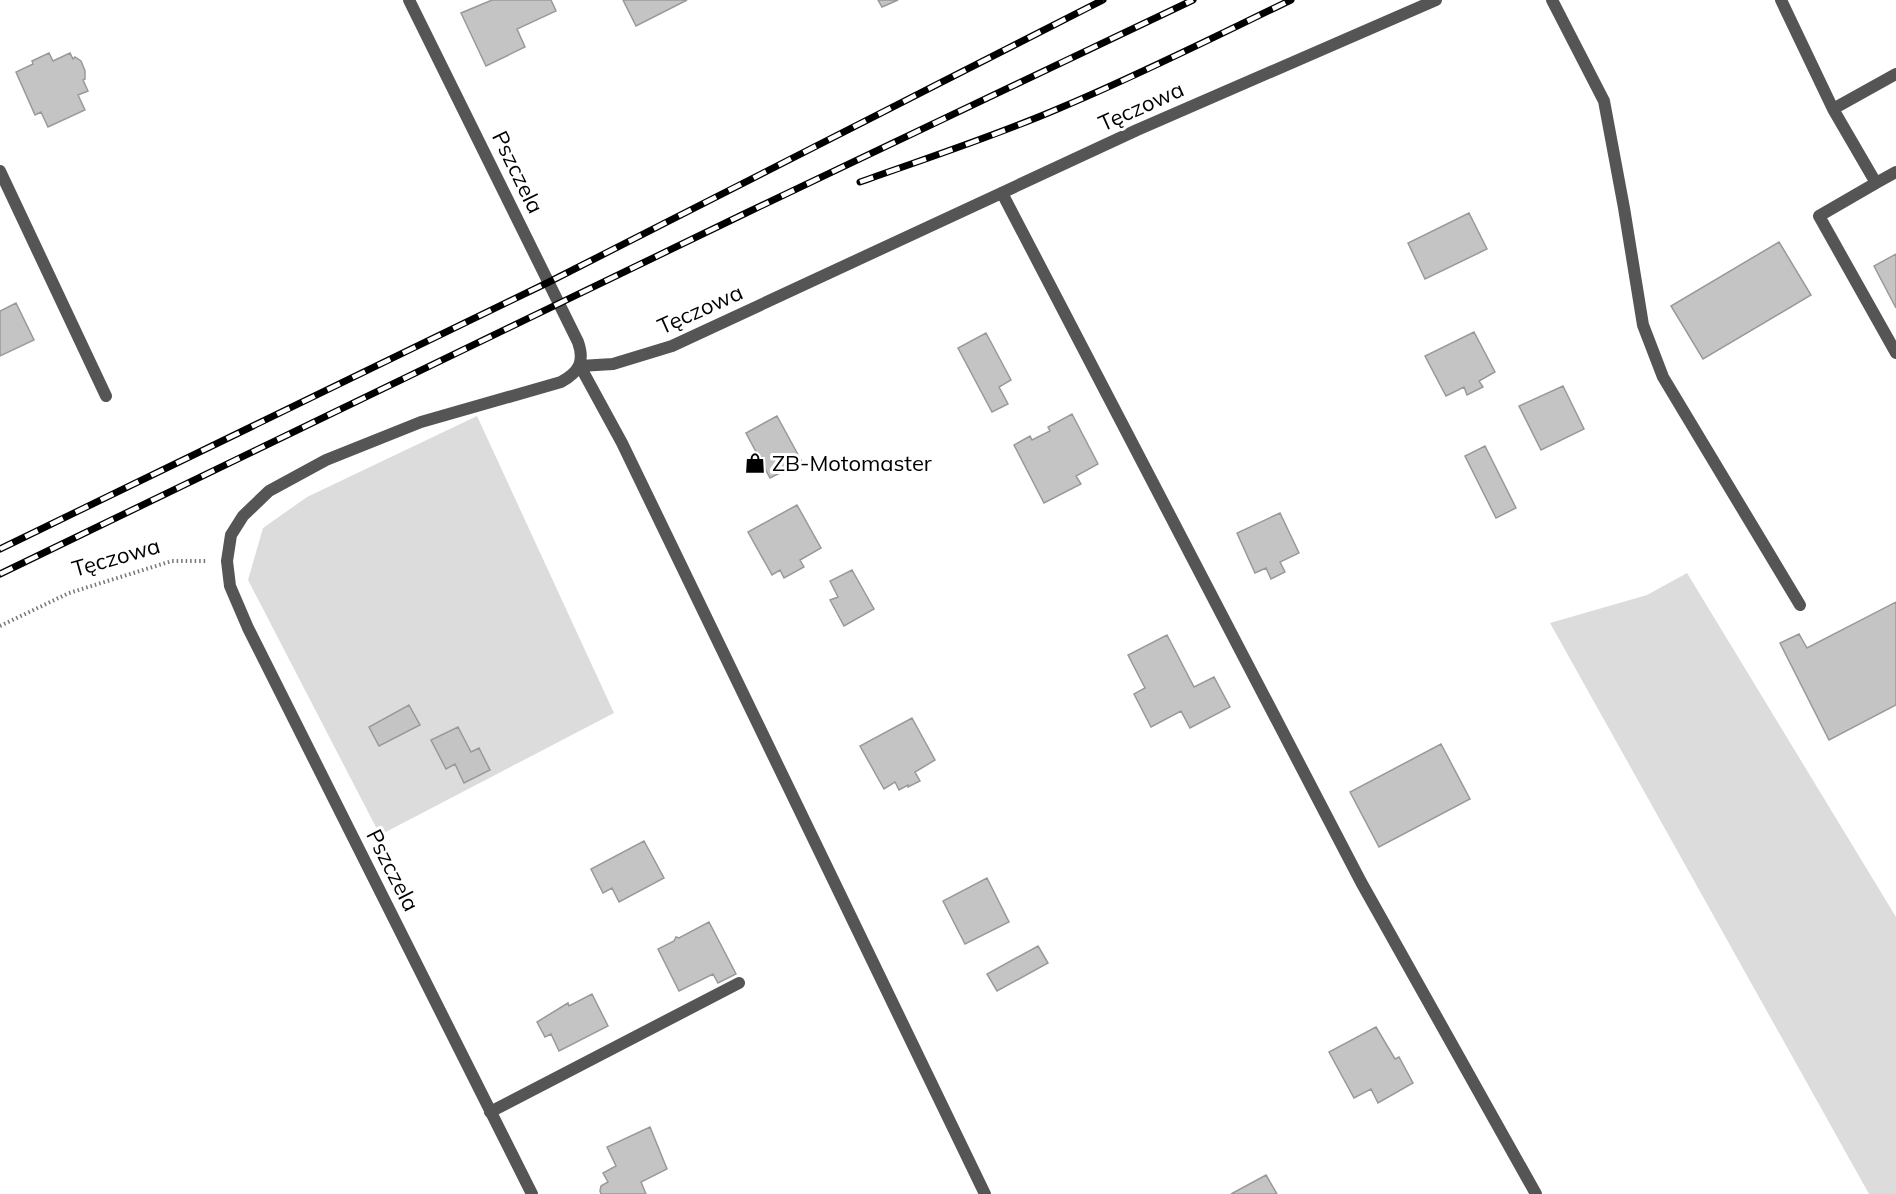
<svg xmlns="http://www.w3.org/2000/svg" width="1896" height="1194" font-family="Mulish,sans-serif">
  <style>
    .green { fill: #dcdcdc }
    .building { fill: #c4c4c4; stroke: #999; stroke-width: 1.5 }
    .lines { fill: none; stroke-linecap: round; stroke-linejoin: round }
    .path { stroke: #777; stroke-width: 4; stroke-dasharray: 1.5 3; stroke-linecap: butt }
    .service { stroke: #555; stroke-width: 12 }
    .minor { stroke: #555; stroke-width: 12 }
    .rail-casing { stroke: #000; stroke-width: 7 }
    .rail { stroke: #fff; stroke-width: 4.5; stroke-dasharray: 14; stroke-linecap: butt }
    .labels { text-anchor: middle; stroke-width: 6; stroke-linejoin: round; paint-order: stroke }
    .street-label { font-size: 22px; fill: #000; stroke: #fff }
    .poi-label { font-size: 22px; fill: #000; stroke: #fff; text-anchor: start }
  </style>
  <rect width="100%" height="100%" fill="#fff"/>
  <path class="green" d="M477 416 614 713 380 835 248 580 263 528 307 497Z
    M1687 573 1896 917V1194H1869L1550 623 1647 595Z"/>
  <path class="building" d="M492 0H551L556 11 517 29 525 47 486 66 461 13Z
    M623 0H687L636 26Z
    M878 0H898L882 7Z
    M49 53 53 61 70 53 73 59 75 57 81 61 85 71V79L83 80 88 91 78 95 85 110 48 127 41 112 35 115 16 72 33 64 32 61Z
    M1469 213 1487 249 1425 279 1408 243Z
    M1779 242 1811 295 1703 359 1671 306Z
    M1896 254V308L1874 266Z
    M16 303 34 340 0 356V311Z
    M1474 332 1495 372 1479 381 1483 387 1467 395 1464 387 1446 396 1425 356Z
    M986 333 1011 380 999 387 1008 404 992 412 958 348Z
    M1563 386 1584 429 1541 450 1519 406Z
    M1072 414 1098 464 1076 476 1081 484 1044 503 1014 445 1030 436 1032 440 1050 431 1048 427Z
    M777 416 802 462 770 478 746 433Z
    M1485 446 1516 508 1496 518 1465 456Z
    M797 505 821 548 800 560 804 567 784 578 780 570 772 575 748 532Z
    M1280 513 1299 553 1280 562 1285 572 1271 579 1266 568 1255 573 1237 533Z
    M852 570 874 609 844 626 830 600 838 597 830 581Z
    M1896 602V705L1829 740 1780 643 1799 634 1807 648Z
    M1167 635 1194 687 1214 677 1230 707 1190 728 1181 711 1151 727 1134 694 1145 688 1128 655Z
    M409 705 420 725 379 746 369 727Z
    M912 718 935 760 915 772 920 781 908 787V785L899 790 895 782 884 789 860 746Z
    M458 727 471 752 479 748 490 770 464 783 455 764 446 769 431 740Z
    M1441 744 1470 799 1379 847 1350 792Z
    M644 841 664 878 619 902 612 888 603 893 591 869Z
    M987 878 1009 922 965 944 943 901Z
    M709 922 736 974 718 983 713 974 679 991 658 949 674 941 676 937 679 938Z
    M1038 946 1048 963 997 991 987 974Z
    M592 994 608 1026 559 1051 551 1034 545 1037 537 1022 568 1003 569 1006Z
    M1376 1027 1395 1059 1399 1057 1413 1083 1378 1103 1371 1089 1354 1098 1329 1052Z
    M650 1127 667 1169 641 1182 646 1194H601L600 1191 601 1186 608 1182 603 1173 616 1166 607 1147Z
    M1266 1175 1277 1194H1231Z"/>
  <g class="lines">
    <path class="path" d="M0 626 69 593 172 561H206"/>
    <path class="service" d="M1552 0 1604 101 1624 208 1643 325 1663 377 1800 605
      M1781 0 1833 109 1896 74
      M1833 109 1876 183 1896 172
      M0 171 106 396
      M1876 183 1819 216 1896 353
      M1002 193 1361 882 1536 1194
      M490 1112 739 983"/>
    <path class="minor" d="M409 0 578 342C585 362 579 372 561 382L421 422 326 460 269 491 243 516 231 535 227 561 230 586 248 628 532 1194
      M580 366 613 364 672 346 1137 130 1436 0
      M580 366 622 443 985 1194"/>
    <g class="rail-casing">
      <path id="rail" d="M860 182C927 158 995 136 1060 108 1139 75 1214 37 1291 0
        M0 549 549 282 1103 0
        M0 574 744 214 1193 0"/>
    </g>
    <use href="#rail" class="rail"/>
  </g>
  <defs>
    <g id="shop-bare" transform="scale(1.62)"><path d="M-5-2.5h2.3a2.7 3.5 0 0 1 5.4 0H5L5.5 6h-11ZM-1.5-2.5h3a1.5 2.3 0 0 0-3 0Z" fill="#000" stroke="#fff" stroke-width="2.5" paint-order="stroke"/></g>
  </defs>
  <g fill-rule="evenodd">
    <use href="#shop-bare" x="755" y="463"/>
  </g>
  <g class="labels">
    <g class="street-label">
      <text transform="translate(1141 106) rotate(-24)" y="8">Tęczowa</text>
      <text transform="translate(518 172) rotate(64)" y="8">Pszczela</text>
      <text transform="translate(700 309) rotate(-24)" y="8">Tęczowa</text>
      <text transform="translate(116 557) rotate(-16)" y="8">Tęczowa</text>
      <text transform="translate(393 870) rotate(63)" y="8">Pszczela</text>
    </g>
    <g class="poi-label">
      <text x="772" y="471">ZB-Motomaster</text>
    </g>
  </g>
</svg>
